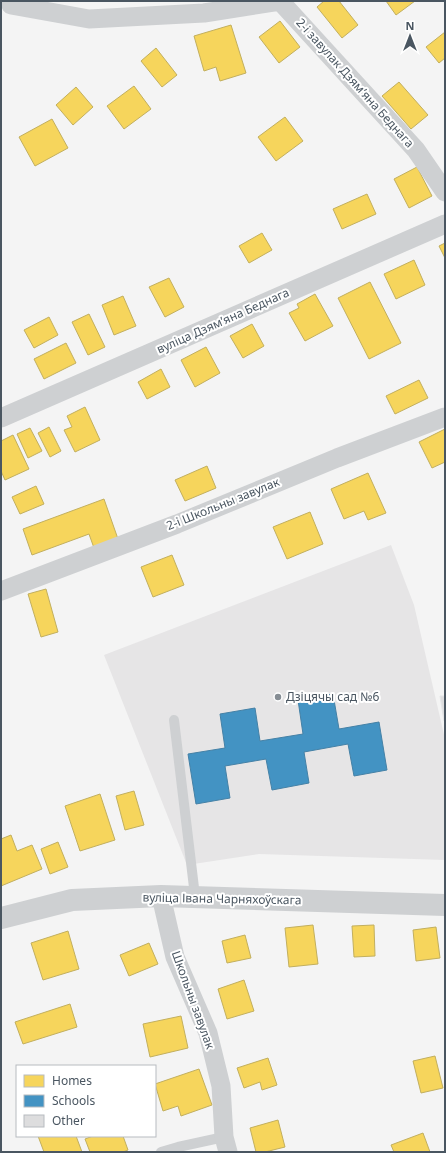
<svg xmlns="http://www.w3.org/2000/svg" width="446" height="1153" font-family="'Noto Sans',sans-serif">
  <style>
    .education { fill: #e6e5e6 }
    .homes { fill: #f6d55c; stroke: #c2af5e }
    .schools { fill: #4393c3; stroke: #4581a6 }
    .building { fill: #ddddde; stroke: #e5e6e7 }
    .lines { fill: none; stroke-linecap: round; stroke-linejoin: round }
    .service { stroke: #ced0d2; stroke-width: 10 }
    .minor { stroke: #ced0d2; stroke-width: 19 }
    .tertiary { stroke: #ced0d2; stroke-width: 22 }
    .poi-dot { fill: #868d94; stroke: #fff; stroke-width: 1.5 }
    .labels { text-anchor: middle; stroke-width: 4; stroke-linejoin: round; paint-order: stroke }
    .street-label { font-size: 12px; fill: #4a5661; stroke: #fff }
    .poi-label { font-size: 12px; fill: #4a5661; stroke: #fff; text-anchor: start }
  </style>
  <rect width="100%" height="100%" fill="#f4f4f4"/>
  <path class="education" d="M391 545 414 605 445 739V860L259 854 187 865 104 655Z"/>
  <path class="homes" d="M324 1H339L358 25 342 38 317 7Z
    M386 1H415L396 15Z
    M280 21 300 47 279 63 259 37Z
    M231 25 246 73 220 81 216 67 204 71 194 36Z
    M445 32V58L439 63 426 47Z
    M156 48 177 75 162 87 141 61Z
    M399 82 428 115 411 129 382 96Z
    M134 86 151 109 124 129 107 106Z
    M76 87 93 107 73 125 56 105Z
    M285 117 303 141 276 161 258 137Z
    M52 119 68 148 35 166 19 137Z
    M417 167 432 196 409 208 394 179Z
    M367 194 376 214 342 229 333 209Z
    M262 233 272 250 249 263 239 246Z
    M445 243V258L439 246Z
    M414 260 425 285 396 299 384 274Z
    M169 278 184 307 165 317 149 287Z
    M370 282 401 343 369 359 338 298Z
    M315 294 333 326 305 341 289 313 299 308 297 304Z
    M123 296 136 326 114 335 102 305Z
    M89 314 105 347 88 355 72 322Z
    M49 317 58 335 34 348 24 330Z
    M252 324 264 346 243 358 230 336Z
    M66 343 76 363 44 379 34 359Z
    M206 347 220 373 195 387 181 360Z
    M161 369 170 387 147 399 138 382Z
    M419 380 428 398 395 414 386 396Z
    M85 407 100 440 75 452 64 430 72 427 67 416Z
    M49 427 61 451 50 457 38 433Z
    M30 428 42 451 28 458 17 434Z
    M445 429V462L432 468 419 442Z
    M13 435 29 469 5 480 1 471V441Z
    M207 466 216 488 185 501 175 480Z
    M368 473 386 513 368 520 364 511 344 519 331 489Z
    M36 486 44 504 20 514 12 497Z
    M104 499 118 539 94 548 89 534 32 555 23 529Z
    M310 512 323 544 287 559 273 527Z
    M172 555 184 585 153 597 141 567Z
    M46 589 58 632 41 637 28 594Z
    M134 791 144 825 125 830 116 796Z
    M100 794 115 840 80 851 65 806Z
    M11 835 17 851 32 845 42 869 1 886V839Z
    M58 842 68 867 50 874 41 849Z
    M313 925 318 964 289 967 285 928Z
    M374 925 375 956 354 957 352 926Z
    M436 927 440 958 416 961 413 930Z
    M68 931 79 969 43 980 31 943Z
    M245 935 251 958 227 963 222 941Z
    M149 943 158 964 129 976 120 955Z
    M244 980 254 1011 227 1019 218 989Z
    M70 1004 77 1027 23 1044 15 1022Z
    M181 1016 188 1048 150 1057 143 1024Z
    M435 1056 443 1088 421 1093 413 1061Z
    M268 1058 277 1085 262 1090 260 1082 244 1088 237 1068Z
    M199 1069 212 1105 181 1116 178 1106 163 1111 155 1084Z
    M278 1120 285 1147 265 1152H256L250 1128Z
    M423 1133 430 1152H394L391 1145Z
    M38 1136H76L82 1152H44Z
    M93 1136H123L128 1150 123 1152H90L85 1139Z"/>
  <path class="schools" d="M333 694 339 729 379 722 387 770 354 776 348 744 304 752 309 783 272 790 266 759 225 766 230 798 196 804 188 754 225 748 220 714 255 708 260 741 303 734 298 700Z"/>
  <path class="building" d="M440 696H445V721H444Z"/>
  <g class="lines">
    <path class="service" d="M174 720 195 896
      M161 1152 178 1147 224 1137"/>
    <path class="minor" d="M11 5 89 19 204 13 280 1 416 150 445 192
      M1 418 445 224
      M1 591 177 524 337 458 445 417
      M161 896 175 957 208 1033 221 1086 224 1137 228 1152"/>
    <path class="tertiary" d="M1 918 72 900 161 896 445 905"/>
  </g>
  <circle class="poi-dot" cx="278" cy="697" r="4"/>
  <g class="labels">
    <g class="street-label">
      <text transform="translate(355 83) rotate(48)" y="4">2-і завулак Дзямʼяна Беднага</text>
      <text transform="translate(223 321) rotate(-24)" y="4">вуліца Дзямʼяна Беднага</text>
      <text transform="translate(223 504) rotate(-22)" y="4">2-і Школьны завулак</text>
      <text transform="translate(222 899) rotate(1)" y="4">вуліца Івана Чарняхоўскага</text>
      <text transform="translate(193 1000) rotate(70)" y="4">Школьны завулак</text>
    </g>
    <g class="poi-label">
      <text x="286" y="701">Дзіцячы сад №6</text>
    </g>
  </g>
  <rect width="446" height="1153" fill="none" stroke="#4a5661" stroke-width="4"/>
  <rect x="16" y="1065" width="140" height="72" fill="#ffffff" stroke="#b7bbc0"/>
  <rect x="24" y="1075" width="20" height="12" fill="#f6d55c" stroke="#b7bbc0"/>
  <text x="52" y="1085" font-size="12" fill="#4a5661">Homes</text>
  <rect x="24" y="1095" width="20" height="12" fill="#4393c3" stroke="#b7bbc0"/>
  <text x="52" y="1105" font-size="12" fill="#4a5661">Schools</text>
  <rect x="24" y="1115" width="20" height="12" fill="#ddddde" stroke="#b7bbc0"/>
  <text x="52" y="1125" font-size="12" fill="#4a5661">Other</text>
  <g transform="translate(410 36)" stroke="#ffffff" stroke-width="3" paint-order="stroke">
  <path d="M0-3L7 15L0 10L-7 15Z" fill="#4a5661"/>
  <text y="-6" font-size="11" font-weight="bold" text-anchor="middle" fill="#4a5661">N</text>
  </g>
</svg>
